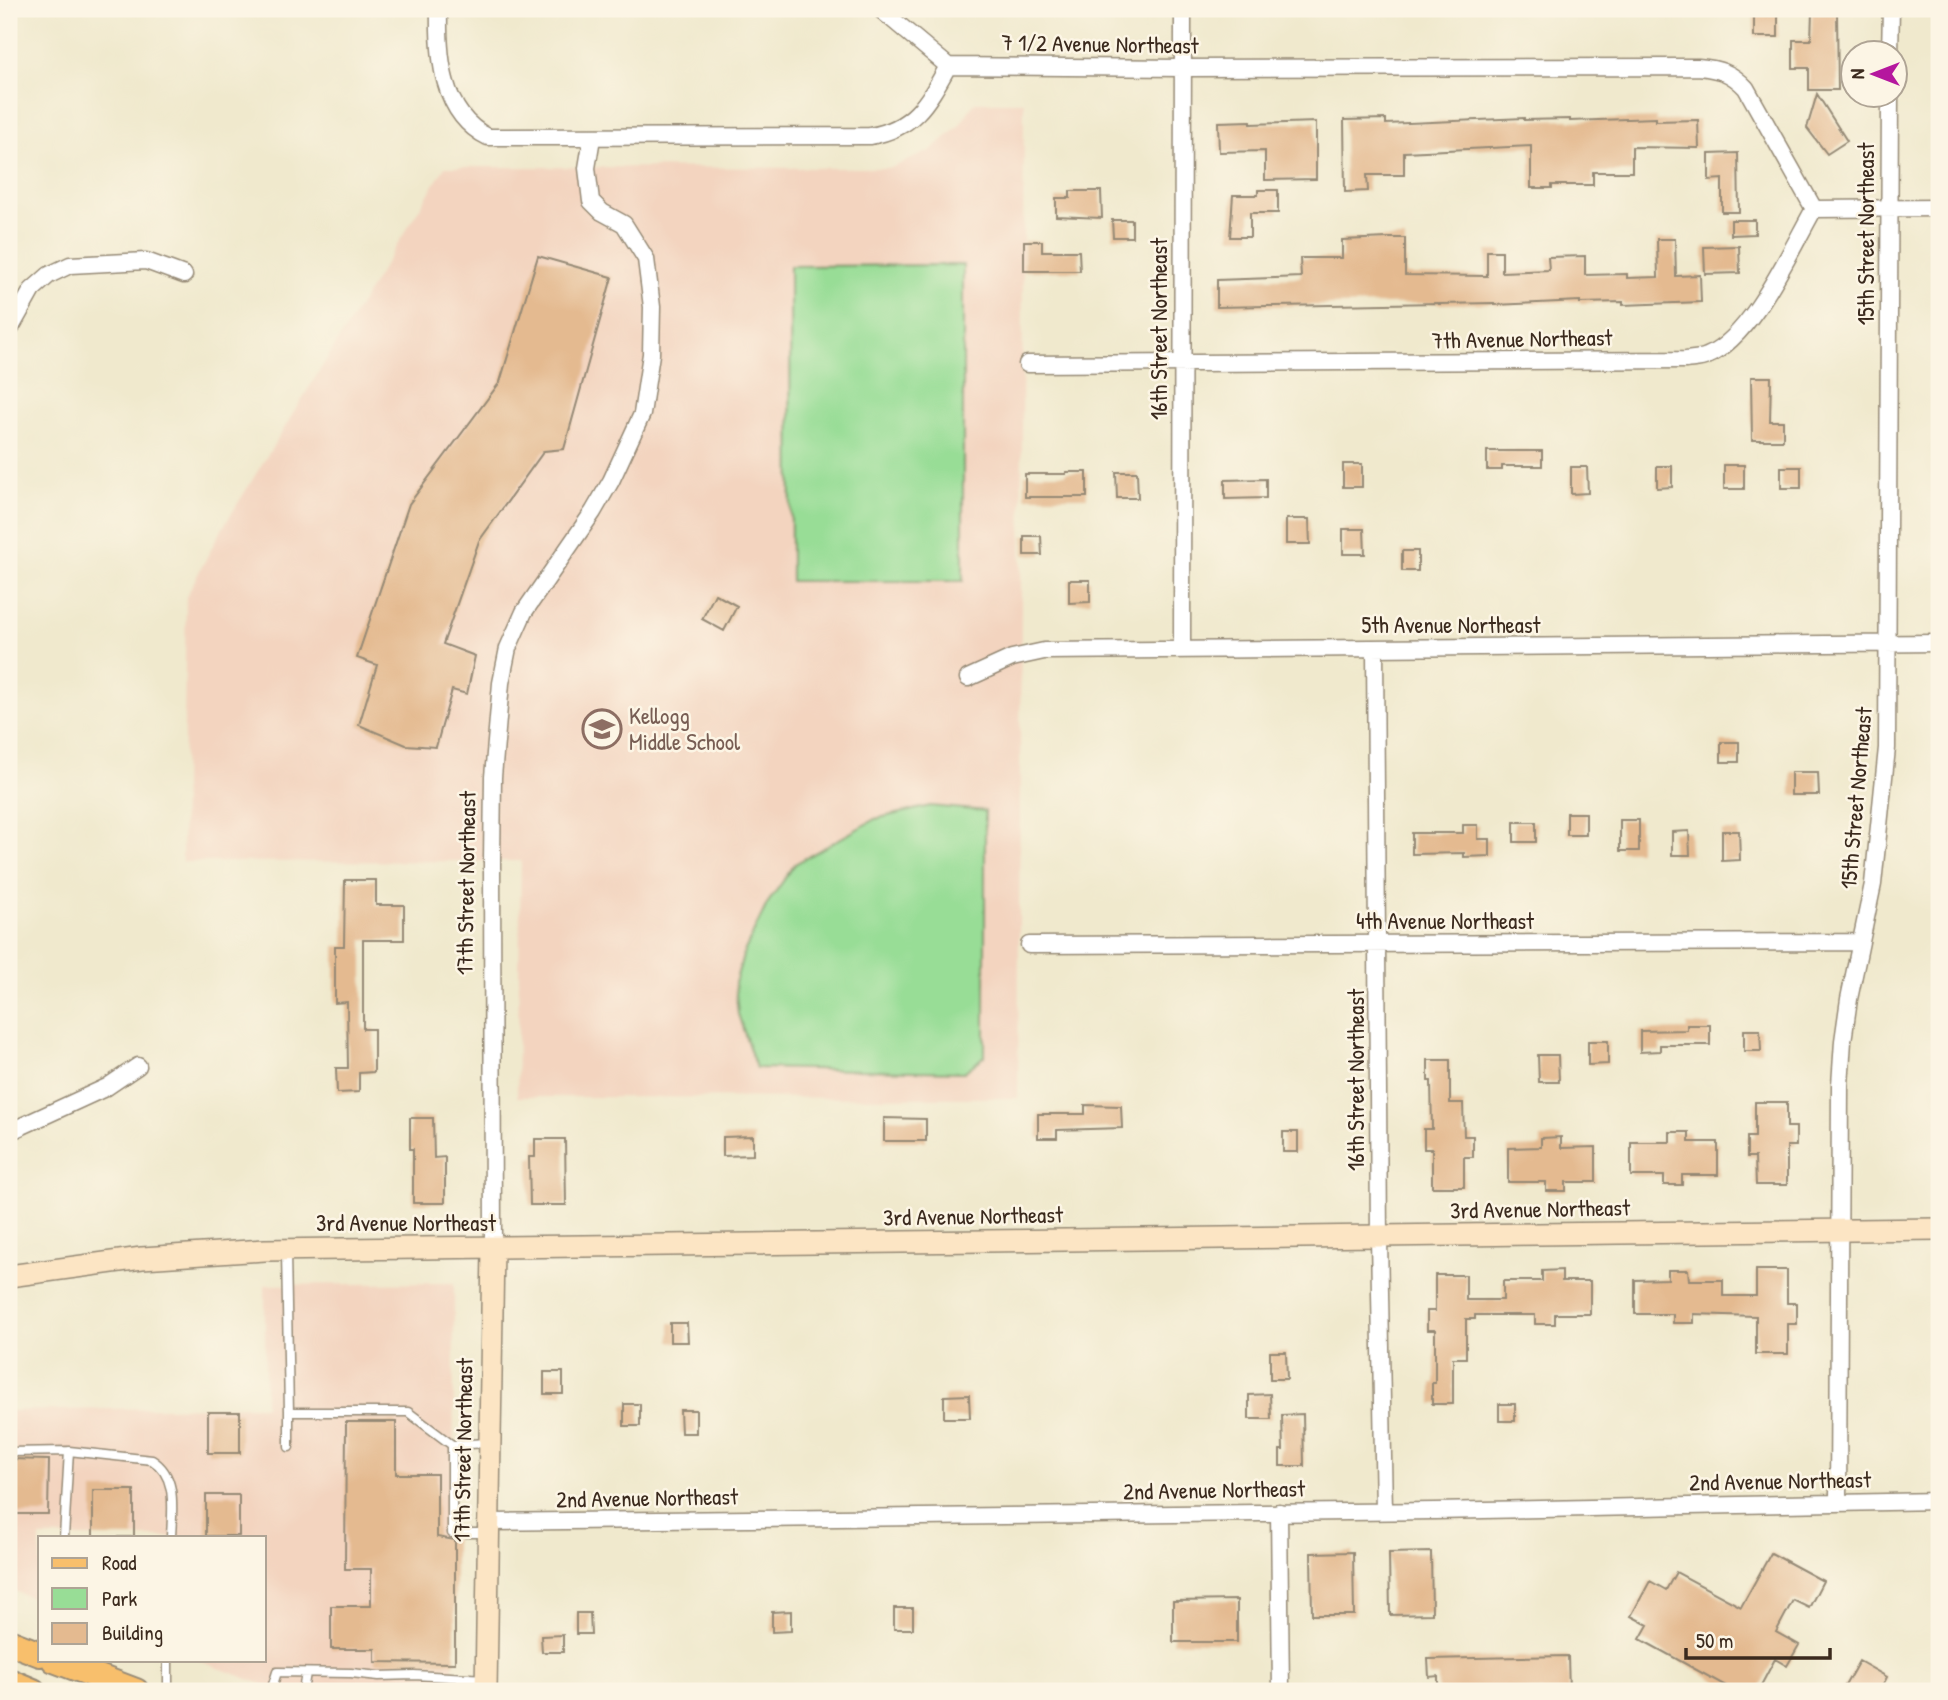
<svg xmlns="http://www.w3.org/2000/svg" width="1948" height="1700" font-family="'Patrick Hand',sans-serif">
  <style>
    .built { fill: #f3d4bf }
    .green { fill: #98dd96; stroke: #6a845a; stroke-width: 2 }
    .building { fill: #e4ba90 }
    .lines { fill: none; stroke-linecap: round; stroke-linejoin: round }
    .lane-casing { stroke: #968a76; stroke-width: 11 }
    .street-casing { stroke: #968a76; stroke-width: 19 }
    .secondary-casing { stroke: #968a76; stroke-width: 24 }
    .primary-casing { stroke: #968a76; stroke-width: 28 }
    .lane { stroke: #fff; stroke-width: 8 }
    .street { stroke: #fff; stroke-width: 16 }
    .secondary { stroke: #fce5c4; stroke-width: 21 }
    .primary { stroke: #f8bf6c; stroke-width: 24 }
    .labels { text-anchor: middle; stroke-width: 5; stroke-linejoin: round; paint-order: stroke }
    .street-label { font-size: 23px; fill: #3b2a1e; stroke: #fcf5e5 }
    .education-label { font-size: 23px; fill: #785e54; stroke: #fcf5e5; text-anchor: start }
  </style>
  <rect width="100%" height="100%" fill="#fcf5e5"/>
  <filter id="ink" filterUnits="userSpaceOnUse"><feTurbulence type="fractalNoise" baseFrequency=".0143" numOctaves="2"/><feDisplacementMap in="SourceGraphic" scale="14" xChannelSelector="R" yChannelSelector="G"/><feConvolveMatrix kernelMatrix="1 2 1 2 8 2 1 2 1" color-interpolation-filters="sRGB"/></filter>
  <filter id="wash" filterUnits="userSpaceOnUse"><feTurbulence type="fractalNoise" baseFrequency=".00686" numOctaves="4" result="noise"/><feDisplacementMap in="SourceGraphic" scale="28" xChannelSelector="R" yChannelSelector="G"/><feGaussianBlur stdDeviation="1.57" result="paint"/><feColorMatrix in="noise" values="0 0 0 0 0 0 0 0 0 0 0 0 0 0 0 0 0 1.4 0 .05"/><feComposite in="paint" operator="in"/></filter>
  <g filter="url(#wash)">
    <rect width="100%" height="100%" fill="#f0e9cd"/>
    <path class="built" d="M975 102H1024L1018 1098 517 1097 521 861 182 862 186 597 219 534 445 167 891 168 930 151 959 126Z
      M454 1283 453 1691H281L197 1660H264V1537H40V1601L9 1589V1411L265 1406V1285Z"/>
    <path class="green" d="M963 265V581H791L790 266Z
      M930 806 985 811V1056L964 1072 756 1068 738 1014 735 983 744 952 767 904 795 864 875 819Z"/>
    <g id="blocks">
      <path class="building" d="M1754 12H1778V37H1754Z
        M1812 12 1837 13 1838 90H1809V68H1793V40H1811Z
        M1817 94 1847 141 1827 154 1807 128Z
        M1524 118V120L1570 119V121L1656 118V121L1698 120 1699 148 1632 147V172H1593V185H1552V188H1531V146L1404 152V175H1367L1368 191 1345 192 1344 120 1386 119V124Z
        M1251 121V124L1316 122V179L1265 180V151L1219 152 1218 122Z
        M1738 153 1739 212H1722V179L1709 180V154Z
        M1258 190H1278V213H1250V237H1230L1233 195H1258Z
        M1070 191H1101L1102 218 1056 216V198H1070Z
        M1112 220H1132V237H1113Z
        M1731 220H1755V234L1731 235Z
        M1388 238H1405V275L1487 276V251H1502V272L1549 270 1548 257 1585 256V275L1627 274V278L1658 277 1657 239H1675L1676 276 1700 275 1701 302 1623 305V302L1580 303V301L1494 305V303L1439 304V303L1217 307V280L1301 277 1300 258H1342V240Z
        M1024 241H1042V251H1079L1080 271H1024Z
        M1739 246 1740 273 1705 274 1704 247Z
        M538 256 612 277 564 449 544 451 479 541 443 644 475 656 467 694 452 690 436 747 406 745 359 725 377 665 357 658 409 504 500 382Z
        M1751 377H1771L1770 421H1783V440H1752Z
        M1487 451H1542V466H1502V470H1487Z
        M1343 464H1362V487H1343Z
        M1724 465H1744V489H1724Z
        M1657 466H1672V487L1657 488Z
        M1571 467H1587L1588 493 1571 494Z
        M1781 467H1801V488H1781Z
        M1066 472H1087V497H1025V474H1066Z
        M1116 472H1137L1138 498H1117Z
        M1266 479V498L1225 499V480Z
        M1286 519H1309L1310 544H1286Z
        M1343 529H1364L1365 554H1343Z
        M1024 536H1041L1042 555H1024Z
        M1402 551H1418V571H1402Z
        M1069 580H1090V602L1069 603Z
        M715 594 737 606 724 631 702 619Z
        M1721 742H1739V762H1721Z
        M1791 772H1818L1819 795H1791Z
        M1567 813H1586V835H1567Z
        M1620 820H1639V851H1620Z
        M1514 822H1536V842H1514Z
        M1463 825H1478V839H1490V856L1464 857V853L1412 854V833H1463Z
        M1689 831 1690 855H1672V832Z
        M1722 831H1739L1740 860 1722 861Z
        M345 880H376V905H404V940H363V1029H374V1072L359 1073V1092L337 1093 336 1068H348L347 1002 335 1003V946H344Z
        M1687 1025H1710V1045H1660V1051L1640 1052V1031L1687 1030Z
        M1744 1030H1760L1761 1051H1744Z
        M1588 1041H1608V1064L1588 1065Z
        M1538 1055H1558L1559 1082H1539Z
        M1428 1060H1450V1103H1463L1464 1136H1473V1157H1464V1187H1432V1149H1424V1129H1432L1431 1081H1428Z
        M1755 1102H1787V1127H1796V1146H1787V1185H1756L1755 1157H1747V1137H1755Z
        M1085 1105 1121 1106 1122 1128 1057 1130V1138H1038V1114H1085Z
        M410 1118H433L434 1158 445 1157V1203H413V1149H410Z
        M884 1118 926 1119V1141H884Z
        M1283 1132H1298V1152H1283Z
        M1670 1132H1689V1142H1718V1175H1682V1185H1664V1176H1631V1142H1670Z
        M753 1136V1155L723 1156V1137Z
        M1561 1137V1148L1596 1147V1182H1566V1191H1546V1182H1508V1148L1541 1147V1138Z
        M535 1139H565L566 1205H530L529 1157H535Z
        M1562 1270V1281H1590V1314H1555V1324H1535V1315H1475V1319H1466V1358H1453V1404H1432V1383H1435V1330H1427V1311H1435V1275H1466V1300H1503V1281H1542V1271Z
        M1668 1270H1688L1689 1280H1723V1296H1756V1270H1787V1303H1797V1324H1788V1354H1756V1316L1694 1314V1323H1673V1314H1635V1280L1668 1279Z
        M670 1323H687L688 1342H670Z
        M1270 1352H1286L1287 1379H1270Z
        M544 1372H563V1394H544Z
        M1270 1394 1271 1419H1249V1395Z
        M969 1395 970 1418H944V1396Z
        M624 1404H640V1426H624Z
        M1499 1404H1515V1421H1499Z
        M680 1410H696V1433H681Z
        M208 1412H240V1453H208Z
        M1303 1414 1304 1466H1280V1450H1283L1282 1415Z
        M346 1422H396V1474H437V1537L455 1540V1663L375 1662V1649H331V1606H371V1569H345Z
        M9 1459 49 1460 48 1514H9Z
        M93 1490H134V1537H93Z
        M206 1495H239V1536H206Z
        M1353 1552 1354 1615H1312L1311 1553Z
        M1431 1552 1432 1614 1390 1615 1389 1553Z
        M1771 1553 1823 1581 1809 1608 1793 1600 1776 1632 1799 1645 1787 1666 1775 1659 1758 1691H1735L1640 1639 1648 1625 1631 1616 1650 1581 1666 1590 1676 1572 1741 1607Z
        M1237 1600V1642H1173V1601Z
        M894 1608H913V1629H894Z
        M791 1611V1631L772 1632V1612Z
        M576 1613H590L591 1634H576Z
        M563 1635V1652H542L541 1636Z
        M1568 1656 1569 1691H1438V1676L1429 1677 1428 1659Z
        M1859 1661 1887 1677 1880 1691H1842Z"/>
    </g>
  </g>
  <g filter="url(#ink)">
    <use href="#blocks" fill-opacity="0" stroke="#968a76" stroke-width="2"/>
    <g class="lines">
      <g class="lane-casing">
        <path id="lane" d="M286 1252 289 1412H408L452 1445 487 1443
          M452 1445V1533H486
          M289 1447V1412
          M9 1452 69 1451 152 1460C178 1476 172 1510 171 1537
          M64 1537 69 1451
          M168 1691V1660
          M271 1691 277 1672 351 1673 379 1676 414 1675 486 1679
          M303 1691 306 1673"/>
      </g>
      <g class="street-casing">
        <path id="street" d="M439 9C438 55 441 114 488 137L870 136C914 129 928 102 948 66
          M880 9 948 66
          M1890 52 1891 9
          M948 66 1183 68 1698 67C1719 69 1731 72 1746 88L1814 209
          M1814 209 1939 208
          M9 331 32 290 49 275 70 265 146 261 184 275
          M1027 364 1686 360C1692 359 1701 359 1707 356 1752 337 1790 251 1814 209
          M1182 649 1183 9
          M1375 649 1379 1238 1384 1511
          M968 678 1012 658 1044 651 1939 643
          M1029 945 1861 942
          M9 1132 107 1087 138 1066
          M493 1248 492 861 493 777 501 683 508 648 524 612 593 512 611 481 642 414 651 354 652 307 646 259 624 224 602 212 591 201 587 168 592 138
          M1838 1503 1840 1085 1843 1041 1849 999 1873 884 1887 748 1890 94
          M1279 1512 1281 1691
          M489 1522 1435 1511 1939 1501"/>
      </g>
      <g class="secondary-casing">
        <path id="secondary" d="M9 1276 142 1258 265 1250 1939 1229
          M486 1691 493 1248"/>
      </g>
      <g class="primary-casing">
        <path id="primary" d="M9 1642 40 1654
          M54 1660 136 1691
          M9 1681 33 1691"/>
      </g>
      <use href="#lane" class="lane"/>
      <use href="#street" class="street"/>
      <use href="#secondary" class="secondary"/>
      <use href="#primary" class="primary"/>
    </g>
  </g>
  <defs>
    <g id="school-ring" transform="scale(2.0125)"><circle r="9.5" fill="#fcf5e5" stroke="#8d6e63" stroke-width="1.5"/><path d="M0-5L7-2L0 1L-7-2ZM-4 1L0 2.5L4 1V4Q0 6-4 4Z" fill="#8d6e63"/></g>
  </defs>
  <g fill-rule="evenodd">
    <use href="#school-ring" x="602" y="729"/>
  </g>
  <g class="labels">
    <g class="street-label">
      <text transform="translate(1100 44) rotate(1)" y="8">7 1/2 Avenue Northeast</text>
      <text transform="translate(1866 234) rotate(-90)" y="8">15th Street Northeast</text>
      <text transform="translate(1159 329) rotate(-90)" y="8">16th Street Northeast</text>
      <text transform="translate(1522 339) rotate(-1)" y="8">7th Avenue Northeast</text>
      <text x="1451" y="633">5th Avenue Northeast</text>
      <text transform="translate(1856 798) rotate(-85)" y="8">15th Street Northeast</text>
      <text transform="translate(466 883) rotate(-89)" y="8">17th Street Northeast</text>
      <text x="1445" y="929">4th Avenue Northeast</text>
      <text transform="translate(1356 1080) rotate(-90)" y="8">16th Street Northeast</text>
      <text transform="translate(1540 1209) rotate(-1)" y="8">3rd Avenue Northeast</text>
      <text transform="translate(973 1216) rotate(-1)" y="8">3rd Avenue Northeast</text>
      <text x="406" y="1231">3rd Avenue Northeast</text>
      <text transform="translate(463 1450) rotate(-89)" y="8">17th Street Northeast</text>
      <text transform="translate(1780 1481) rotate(-1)" y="8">2nd Avenue Northeast</text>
      <text transform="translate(1214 1490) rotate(-1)" y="8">2nd Avenue Northeast</text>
      <text transform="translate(647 1498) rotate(-1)" y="8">2nd Avenue Northeast</text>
    </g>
    <g class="education-label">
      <text x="629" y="724">Kellogg<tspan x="629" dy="26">Middle School</tspan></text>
    </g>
  </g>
  <rect width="1948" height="1700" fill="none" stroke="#fcf5e5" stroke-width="35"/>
  <rect x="38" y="1536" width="228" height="126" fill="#fcf5e5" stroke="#afa495" stroke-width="2"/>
  <rect x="52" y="1558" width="35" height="10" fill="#f8bf6c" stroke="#afa495" stroke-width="2"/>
  <text x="102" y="1570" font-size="21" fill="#3b2a1e">Road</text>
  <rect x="52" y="1588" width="35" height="21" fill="#98dd96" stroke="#afa495" stroke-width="2"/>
  <text x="102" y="1606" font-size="21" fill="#3b2a1e">Park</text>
  <rect x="52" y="1623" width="35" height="21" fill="#e4ba90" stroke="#afa495" stroke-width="2"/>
  <text x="102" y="1640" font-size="21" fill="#3b2a1e">Building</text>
  <g transform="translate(1874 74) rotate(270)"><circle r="33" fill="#fcf5e5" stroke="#afa495" stroke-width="2"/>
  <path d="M0-5L12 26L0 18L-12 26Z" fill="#b5179e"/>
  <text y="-10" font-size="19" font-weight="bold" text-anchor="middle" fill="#3b2a1e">N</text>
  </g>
  <path d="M1686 1648v10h144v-10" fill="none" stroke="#3b2a1e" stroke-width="3.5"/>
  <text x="1696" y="1648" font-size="21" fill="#3b2a1e" stroke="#fcf5e5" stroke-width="5" paint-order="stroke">50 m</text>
</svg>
